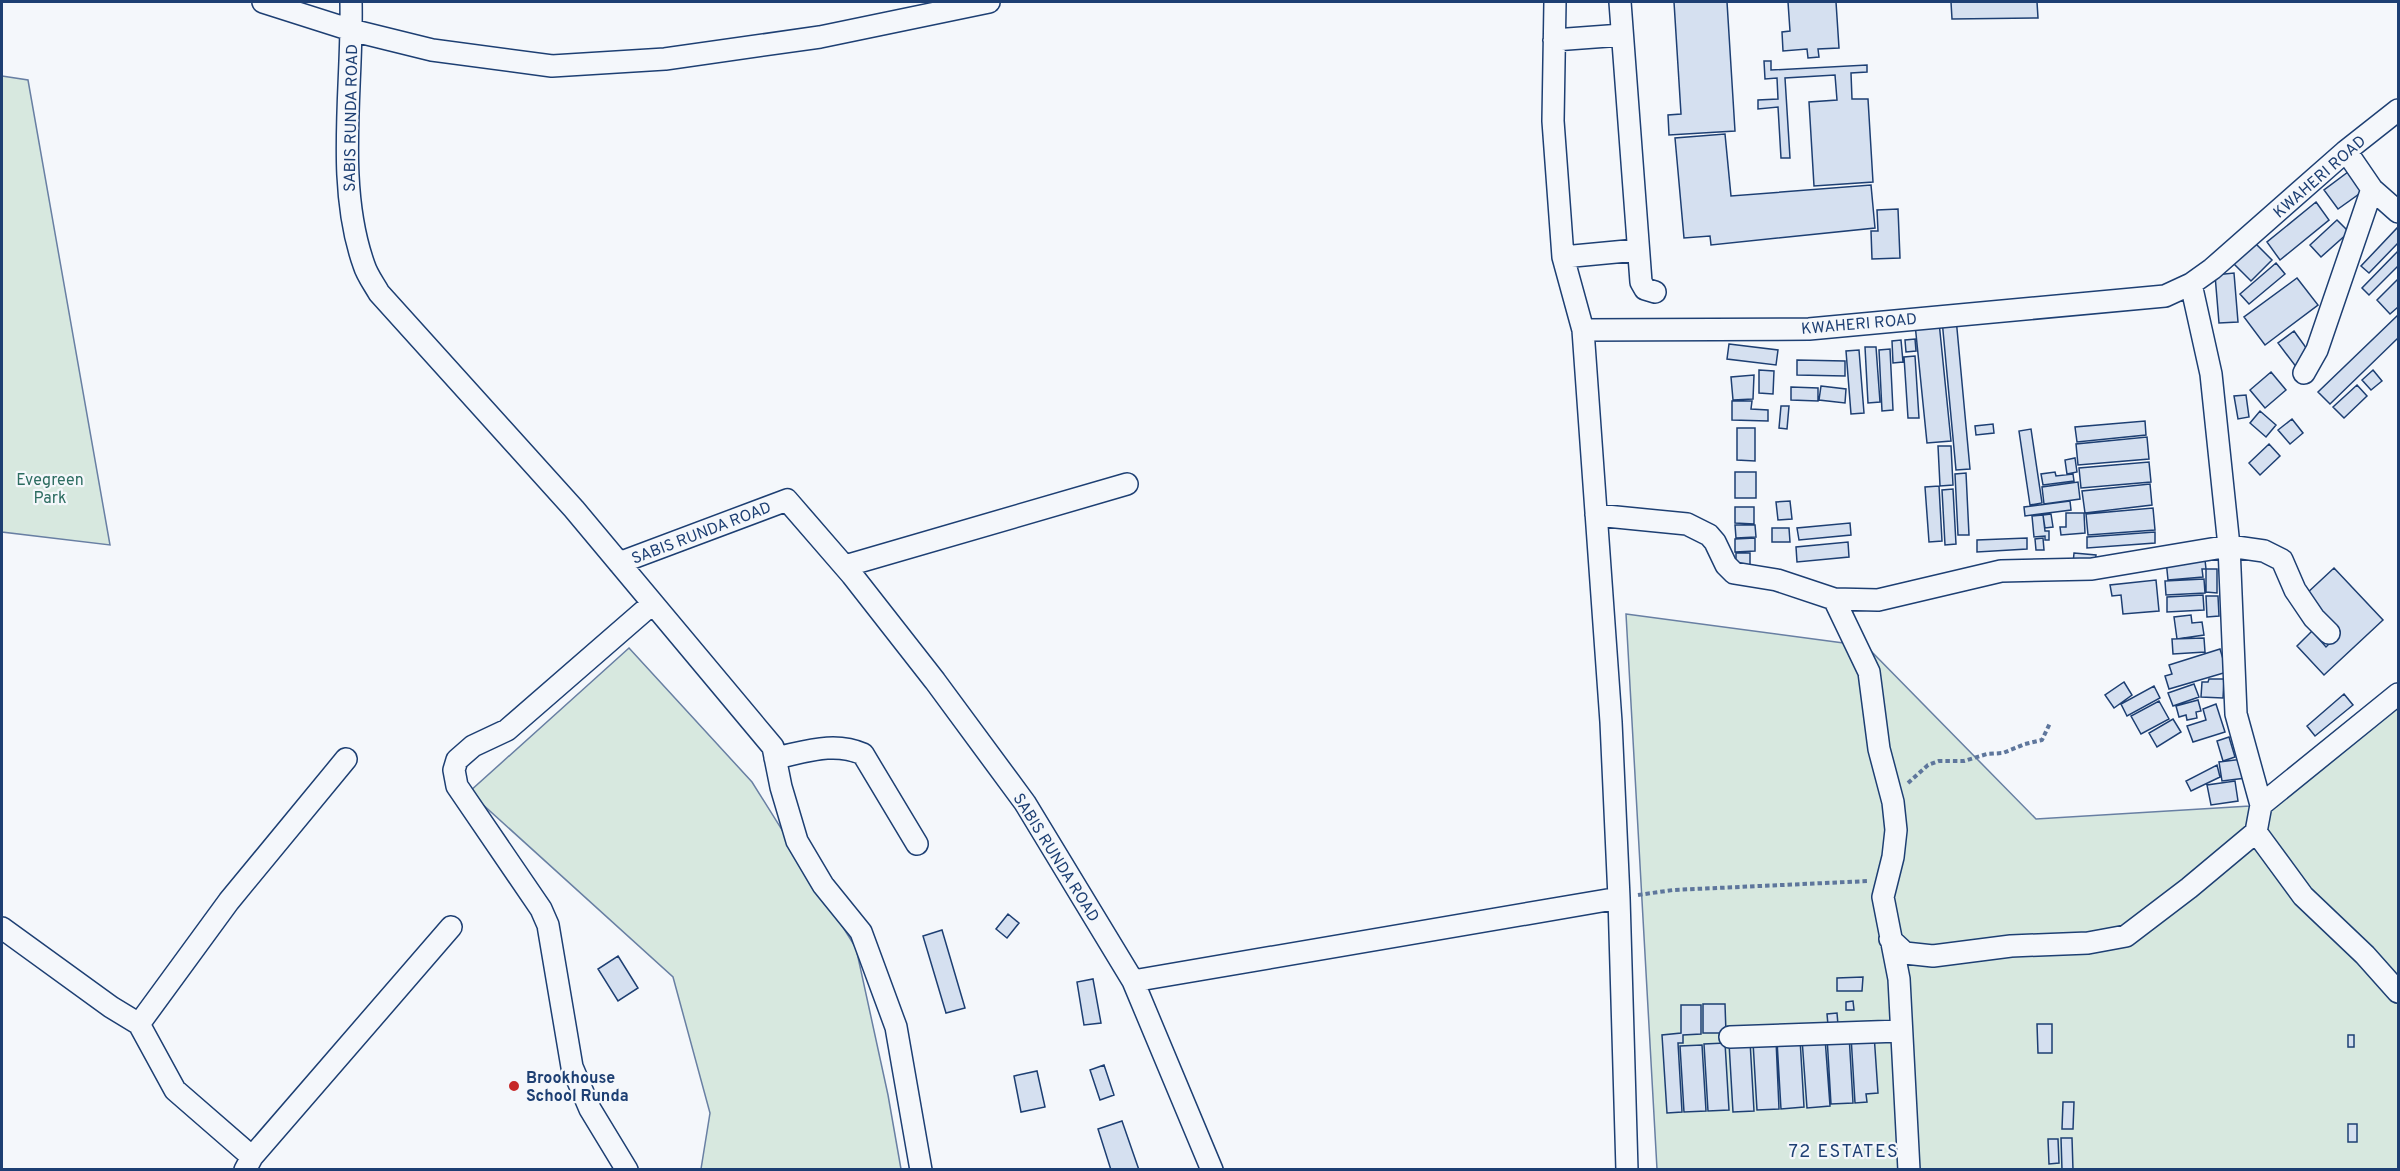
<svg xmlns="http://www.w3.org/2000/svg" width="2400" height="1171" font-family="Overpass,sans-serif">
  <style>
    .green { fill: #d7e8df; stroke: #687fa3; stroke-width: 1.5 }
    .building { fill: #d5e0f0; stroke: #1d3f73; stroke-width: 1.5 }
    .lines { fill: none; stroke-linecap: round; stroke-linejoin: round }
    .minor-casing { stroke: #1d3f73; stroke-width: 24 }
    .path { stroke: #5e769c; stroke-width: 4; stroke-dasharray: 4.5 3; stroke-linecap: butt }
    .minor { stroke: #f4f7fb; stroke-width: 21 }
    .poi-dot { fill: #c62828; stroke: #f4f7fb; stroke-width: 2 }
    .labels { text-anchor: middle; stroke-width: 4.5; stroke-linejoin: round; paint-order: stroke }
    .street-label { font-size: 16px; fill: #1d3f73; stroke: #f4f7fb }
    .park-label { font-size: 16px; fill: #2c6c60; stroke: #f4f7fb }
    .poi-label { font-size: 16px; font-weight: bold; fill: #1d3f73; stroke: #f4f7fb; text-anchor: start }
    .neighbourhood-label { font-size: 18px; letter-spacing: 1.5px; fill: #1d3f73; stroke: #f4f7fb }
  </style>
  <rect width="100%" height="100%" fill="#f4f7fb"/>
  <path class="green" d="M2 76 28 80 110 545 2 532Z
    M1626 614 1866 646 2036 819 2250 806 2398 696V1169H1657Z
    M629 648 752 782 856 948 888 1095 901 1169H701L710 1113 673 977 469 792Z"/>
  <path class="building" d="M1674 2H1727L1735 131 1669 135 1668 115 1681 114Z
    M1788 2H1836L1839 48 1818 49 1819 57 1808 58 1807 49 1783 51 1782 32 1790 31Z
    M1951 2H2037L2038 18 1952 19Z
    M1764 61H1771V70L1867 65V72L1851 73 1852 99H1868L1873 182 1814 186 1809 102 1837 100 1835 75 1785 78 1790 158H1781L1778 107 1758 109V100L1778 99 1777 78 1765 79Z
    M1725 134 1731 196 1871 185 1875 228 1711 245 1710 236 1684 238 1675 138Z
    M2352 169 2366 189 2338 209 2324 190Z
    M2316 202 2329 220 2280 260 2267 242Z
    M1898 209 1900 258 1872 259 1871 231H1878L1877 210Z
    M2337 220 2349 232 2321 257 2310 245Z
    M2398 227V243L2369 273 2361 266Z
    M2253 241 2272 260 2251 281 2232 262Z
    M2398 251V266L2369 295 2362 288Z
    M2276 263 2285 274 2249 304 2240 294Z
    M2234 273 2238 322 2219 323 2215 275Z
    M2297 278 2318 305 2265 345 2244 317Z
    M2398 279V307L2390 314 2377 300Z
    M2398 315V338L2330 404 2318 392Z
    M1956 318 1970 469 1956 470 1942 320Z
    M1939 322 1951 441 1927 443 1915 324Z
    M2294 331 2312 356 2297 368 2278 343Z
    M1915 339 1916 351 1906 352 1905 340Z
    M1901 340 1903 362 1893 363 1892 341Z
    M1729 344 1778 350 1776 365 1727 359Z
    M1865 347H1876L1880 402 1868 403Z
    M1890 349 1893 410 1882 411 1879 350Z
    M1859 350 1864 413 1851 414 1846 351Z
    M1915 356 1919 418H1908L1904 357Z
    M1797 360 1845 361V376L1797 375Z
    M1759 370 1774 371 1773 394 1759 393Z
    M2373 370 2382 381 2371 390 2362 380Z
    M2271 372 2286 390 2265 408 2250 390Z
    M1754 375 1753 399 1733 400 1731 377Z
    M2357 385 2367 396 2344 418 2333 407Z
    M1821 386 1846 389 1845 403 1819 400Z
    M1791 387 1818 388V401L1791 400Z
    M2246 395 2249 417 2238 419 2234 396Z
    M1732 401H1752L1751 409 1768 410V421L1732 420Z
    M1781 406H1789L1787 429 1779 428Z
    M2260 411 2276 425 2266 437 2250 423Z
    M2292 419 2303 433 2290 444 2278 430Z
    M2145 421 2146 435 2077 442 2075 427Z
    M1993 424 1994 433 1976 435 1975 426Z
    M1737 428H1755V461L1737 460Z
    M2031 429 2042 503 2030 505 2019 431Z
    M2147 437 2149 459 2078 465 2076 444Z
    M2269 444 2280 456 2260 475 2249 463Z
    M1938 446H1951L1953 485 1940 486Z
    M2075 458 2077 472 2067 474 2065 460Z
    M2149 462 2151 482 2081 488 2079 468Z
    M1735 472H1756V498H1735Z
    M2055 472 2056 476 2073 474 2074 481 2043 485 2041 474Z
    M1966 473 1969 535H1958L1955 474Z
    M2078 482 2080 499 2044 504 2042 487Z
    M2150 484 2152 505 2085 513 2082 491Z
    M1939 486 1942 541 1929 542 1925 487Z
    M1953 489 1956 544 1945 545 1942 490Z
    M1790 501 1792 519 1778 520 1776 502Z
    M2070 501 2071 510 2025 516 2024 507Z
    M1735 507H1754V524L1735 523Z
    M2153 508 2155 530 2088 535 2086 514Z
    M2066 513H2084L2085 533 2061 535 2060 527H2066Z
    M2051 514 2053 527 2045 528 2043 515Z
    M2043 515 2045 531H2049V540H2045V536L2034 537 2032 516Z
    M1850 523 1851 535 1799 540 1797 528Z
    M1735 525H1755L1756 537 1736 538Z
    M1772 528H1789L1790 542H1772Z
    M2155 532V543L2087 548V537Z
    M1755 538V551L1735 552V539Z
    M2027 538V549L1977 552V540Z
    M2043 538 2044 550H2036L2035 539Z
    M1848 542 1849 557 1797 562 1796 547Z
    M1736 553H1750V565H1736Z
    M2074 553 2096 555 2095 565 2073 564Z
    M2166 560H2205L2206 569H2202L2203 577 2168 580Z
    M2334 568 2383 620 2324 675 2297 646 2312 631 2326 647 2340 633 2305 595Z
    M2206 569H2217V593L2206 592Z
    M2204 579 2205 593 2166 595 2165 581Z
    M2156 580 2159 611 2123 614 2121 595 2112 596 2110 585Z
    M2203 595 2204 610 2167 612V597Z
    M2206 596H2218L2219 616 2207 617Z
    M2191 615 2192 623 2202 622 2204 635 2177 639 2174 617Z
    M2204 638 2205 652 2173 654 2172 639Z
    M2220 649 2227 672 2169 689 2165 676 2172 674 2169 665Z
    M2209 679H2224L2223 698 2201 697 2202 682H2208Z
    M2124 682 2132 695 2114 708 2105 695Z
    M2194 684 2199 697 2173 706 2168 693Z
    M2154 686 2160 698 2127 716 2121 704Z
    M2344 694 2353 705 2315 736 2307 726Z
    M2198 700 2201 711 2196 712 2197 718 2187 720 2186 715 2179 717 2176 706Z
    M2159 701 2169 719 2141 734 2131 716Z
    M2216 704 2225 732 2193 742 2187 726 2206 720 2203 709Z
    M2173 719 2181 732 2157 747 2149 733Z
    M2229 737 2235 757 2223 761 2217 741Z
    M2243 759 2246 778 2222 781 2219 762Z
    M2217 765 2220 777 2191 791 2186 781Z
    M2235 781 2238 801 2211 805 2207 785Z
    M1008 914 1019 923 1007 938 996 929Z
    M942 930 965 1008 946 1013 923 936Z
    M618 956 638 988 618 1001 598 969Z
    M1863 977 1862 991H1837V978Z
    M1093 979 1101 1023 1084 1025 1077 982Z
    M1853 1001 1854 1010H1846V1002Z
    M1703 1004H1725L1726 1033H1703Z
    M1681 1005H1701V1034L1683 1035V1043H1678L1682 1112 1667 1113 1662 1035 1681 1033Z
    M1837 1013 1838 1025H1828L1827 1014Z
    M2037 1024H2052V1053H2038Z
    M1874 1034 1878 1093 1866 1094 1867 1102 1855 1103 1851 1036Z
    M1849 1035 1853 1103 1831 1104 1827 1037Z
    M2348 1035H2354V1047H2348Z
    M1825 1038 1830 1106 1807 1108 1802 1039Z
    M1800 1039 1804 1107 1781 1109 1777 1041Z
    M1776 1040 1779 1109 1757 1110 1753 1042Z
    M1750 1041 1754 1111 1733 1112 1729 1043Z
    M1725 1043 1729 1110 1708 1111 1704 1044Z
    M1702 1045 1706 1111 1684 1112 1680 1046Z
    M1104 1065 1114 1095 1100 1100 1090 1070Z
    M1037 1071 1045 1107 1021 1112 1014 1076Z
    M2063 1102H2074L2073 1129H2062Z
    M1122 1121 1139 1170H1111L1098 1129Z
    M2348 1124H2357V1142H2348Z
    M2061 1138H2072L2073 1170H2062Z
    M2048 1139H2058L2059 1163 2049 1164Z"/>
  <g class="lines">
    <g class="minor-casing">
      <path id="minor" d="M263 2 351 30 432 50 552 66 665 59 820 37 989 2
        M351 2C353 86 335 184 364 265 367 275 374 284 379 293L574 509 773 747 781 787 797 841 823 885 861 932 896 1027 921 1170
        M1555 2 1553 121 1563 257 1583 330 1611 722 1619 898 1627 1170
        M1620 2 1641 282 1645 289 1655 292
        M1554 40 1622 35
        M2346 151 2372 189 2398 212
        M1563 257 1637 250
        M2191 284 2211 374 2229 546 2236 714 2261 805 2256 832 2303 896 2365 955 2398 992
        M1583 330 1809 329 2165 296 2191 284 2212 269 2346 151 2398 110
        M2304 373 2317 350 2372 189
        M1596 515 1687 524 1709 535 1715 542 1726 565 1734 573 1777 580 1834 599 1878 600 2001 571 2092 569 2229 546 2264 551 2282 560 2295 590 2314 618 2329 633
        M619 563 787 500 852 575 935 681 1025 803 1133 981 1212 1170
        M845 566 1127 484
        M1834 599 1869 672 1879 749 1893 802 1896 830 1893 857 1883 897 1899 979 1909 1170
        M775 758C805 752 834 741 863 754L917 844
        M2261 805 2398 694
        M2 928 111 1007 139 1024 175 1090 252 1157 245 1170
        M1890 939 1905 953 1933 956 2011 946 2088 943 2126 936 2189 888 2256 832
        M1133 981 1619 898
        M139 1024 229 901 346 759
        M1730 1037 1900 1031
        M252 1157 451 927
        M627 1170 590 1109 572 1067 548 925 541 909 457 786 454 770 457 760 473 746 507 730 652 604"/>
    </g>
    <path class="path" d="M1908 783 1928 765 1939 761H1964L1987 754 2003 753 2025 744 2042 740 2050 723
      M1638 895 1673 890 1869 881"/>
    <use href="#minor" class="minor"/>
  </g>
  <circle class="poi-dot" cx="514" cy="1086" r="6"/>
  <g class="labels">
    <g class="street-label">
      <text transform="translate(350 118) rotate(-89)" y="6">SABIS RUNDA ROAD</text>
      <text transform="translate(2319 176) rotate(-41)" y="6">KWAHERI ROAD</text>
      <text transform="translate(1859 323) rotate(-5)" y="6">KWAHERI ROAD</text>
      <text transform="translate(701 532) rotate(-21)" y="6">SABIS RUNDA ROAD</text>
      <text transform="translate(1057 857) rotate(58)" y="6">SABIS RUNDA ROAD</text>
    </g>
    <g class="park-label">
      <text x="50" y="485">Evegreen<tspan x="50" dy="18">Park</tspan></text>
    </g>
    <g class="poi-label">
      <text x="526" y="1083">Brookhouse<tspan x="526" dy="18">School Runda</tspan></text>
    </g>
    <g class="neighbourhood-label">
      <text x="1844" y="1157">72 ESTATES</text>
    </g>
  </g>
  <rect width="2400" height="1171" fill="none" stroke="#1d3f73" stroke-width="6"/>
</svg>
